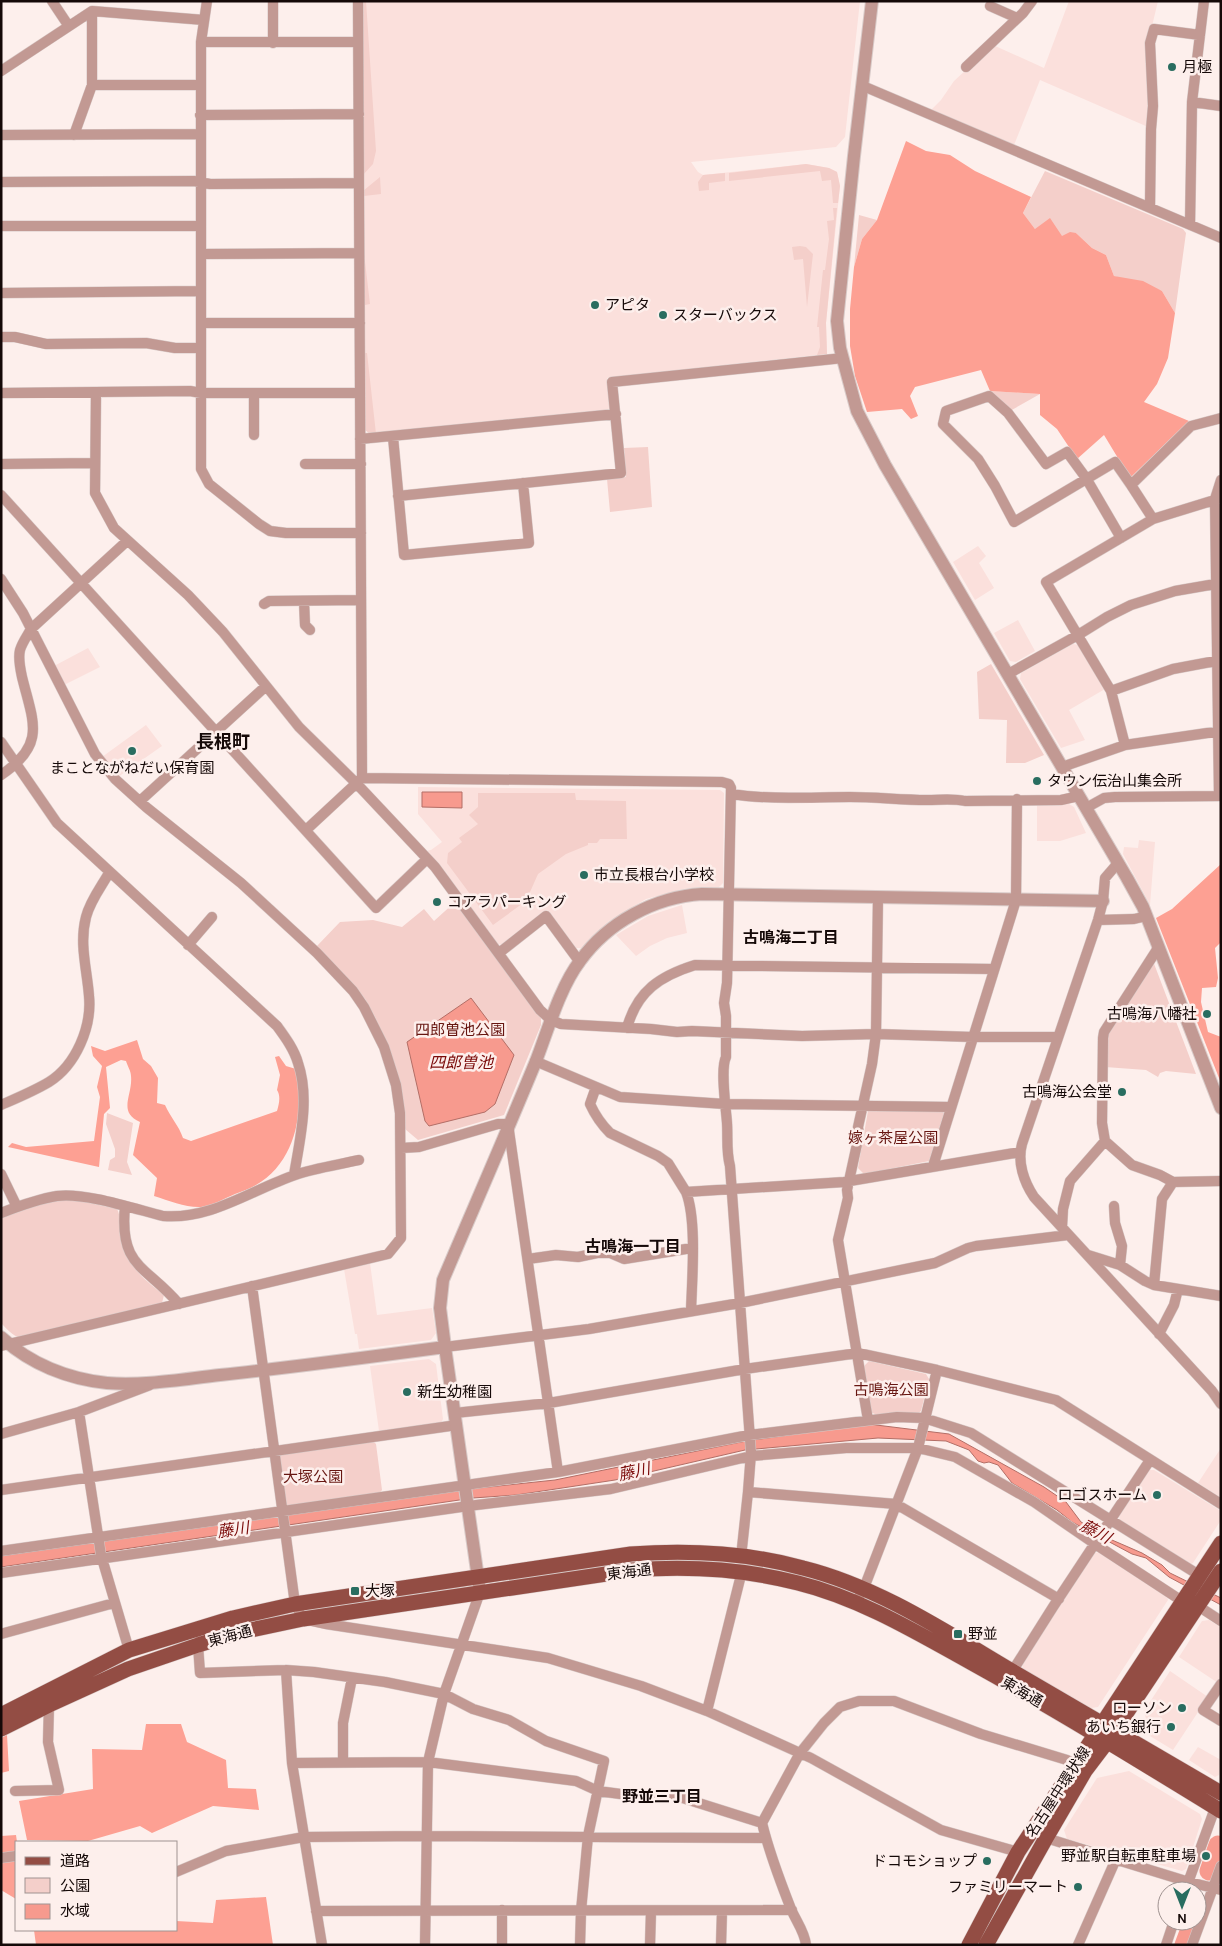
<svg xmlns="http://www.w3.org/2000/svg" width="1222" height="1946" font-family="Karla,'Noto Sans JP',sans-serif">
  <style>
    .built { fill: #fbe0dc }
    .green { fill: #f4cfca }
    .forest { fill: #fda093 }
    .water { fill: #f79a8e; stroke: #b36e66 }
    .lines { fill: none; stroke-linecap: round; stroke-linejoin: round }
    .river { stroke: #f79a8e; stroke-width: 19 }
    .minor-casing { stroke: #d8cac8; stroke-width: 11 }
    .tertiary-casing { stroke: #d8cac8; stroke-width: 14 }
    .primary-casing { stroke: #d8cac8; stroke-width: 16 }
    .minor { stroke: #c29993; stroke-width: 10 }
    .tertiary { stroke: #c29993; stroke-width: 12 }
    .primary { stroke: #934d44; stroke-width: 15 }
    .poi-dot { fill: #296d60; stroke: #fdefec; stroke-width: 2 }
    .labels { text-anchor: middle; stroke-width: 5; stroke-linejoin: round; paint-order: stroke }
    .poi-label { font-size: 15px; fill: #150908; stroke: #fdefec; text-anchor: start }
    .park-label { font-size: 15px; fill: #671611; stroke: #fdefec }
    .street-label { font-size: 15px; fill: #150908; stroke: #fdefec }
    .neighbourhood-label { font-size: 16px; font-weight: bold; fill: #150908; stroke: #fdefec }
    .water-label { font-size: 16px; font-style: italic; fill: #7b0b0a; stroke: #fdefec }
    .quarter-label { font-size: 18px; font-weight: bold; fill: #150908; stroke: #fdefec }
  </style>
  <rect width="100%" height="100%" fill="#fdefec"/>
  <path class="built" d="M362 1H860L845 137 836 147 691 162 698 172 703 175 806 164 829 168 837 172 840 186 826 323 827 354 607 378 611 407 606 411 370 434 364 429Z
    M1069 1H1158L1148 43 1151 106 1148 127 1040 80 1014 145 931 110 941 100 954 81 993 45 1044 68Z
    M978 546 986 556 979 563 994 588 975 600 953 562Z
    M1018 620 1035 651 1016 662 1010 661 994 633Z
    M1073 644 1079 645 1105 689 1069 710 1085 740 1061 748 1020 679 1021 673Z
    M88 648 100 667 64 685 54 666Z
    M146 725 162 746 118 777 102 757Z
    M418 787 720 790 724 793 723 883 718 888 699 887 683 889 646 899 608 922 581 948H575L547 910 503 945 497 944 426 851 431 850 442 842 418 814Z
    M1037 803 1069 804 1074 807 1086 833 1060 841H1037Z
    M1139 840 1155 842 1150 905 1123 854 1124 847 1138 848Z
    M682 905 687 933 667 938 650 946 636 956 616 935 648 916Z
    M370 1263 377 1315 432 1308 436 1333 431 1340 359 1349 357 1334H355L344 1269Z
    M429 1359 436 1364 443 1419 441 1423 379 1431 370 1366Z
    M1221 1448V1498L1198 1483Z
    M1149 1470H1154L1221 1511V1520L1193 1563 1189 1565 1120 1521 1119 1516Z
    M1100 1552 1167 1596 1168 1600 1098 1707 1091 1708 1023 1669 1022 1664 1094 1553Z
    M1209 1620 1221 1627V1679L1218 1683 1179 1657 1202 1621Z
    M1170 1671 1208 1697 1173 1750 1150 1736 1144 1711Z
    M1198 1747 1221 1760 1219 1775 1215 1777 1189 1760Z
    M1129 1771 1200 1814 1202 1819 1186 1869 1182 1871 1067 1839 1064 1830 1097 1778Z"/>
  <path class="green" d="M362 1H366L376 151 373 164 363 175Z
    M806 164 829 168 837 172 840 186 838 203H833L831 180 822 181 820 171 729 181V173Z
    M1045 171 1183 229 1186 233 1175 313 1162 291 1114 276 1106 255 1092 248 1076 233 1063 237 1035 229 1023 213Z
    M725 173V181L709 183V190L699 191 698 182 703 175Z
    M380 177 381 194 364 196 363 191Z
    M833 208H837L826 323 827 354 817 355 820 347 819 327H817L823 270H825L829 239 827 221 834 220Z
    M859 215 877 220 862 239 854 267Z
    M800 246 806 247 813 254 807 307 803 259 794 260 792 247Z
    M364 253 370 304 365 305V353H367L376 434H370L364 429Z
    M990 391 1040 394 1010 411Z
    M648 447 652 507 610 512 607 479 626 477 624 448Z
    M991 664 1044 755 1025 763H1006L1007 720 979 719 977 672Z
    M478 793H575L576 800 626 801 627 839H600L597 843H588V845L566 854 538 874 526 901 493 925 447 863 448 853 462 842 459 838 478 824 469 815 478 807Z
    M455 902 541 1018V1025L504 1115 418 1140 405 1129 388 1046 375 1017 365 999 352 983 316 947 340 922 373 920 402 927 424 909 434 921Z
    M1153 961 1196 1074 1166 1071 1160 1073 1158 1077 1146 1070 1105 1067 1108 1032Z
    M872 1108 941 1109 944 1113 929 1161 864 1174 858 1168 868 1111Z
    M107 1113 133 1123 127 1162 132 1175 108 1170 110 1160 115 1157V1149L106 1124Z
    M56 1201H81L117 1209C121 1216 119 1224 121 1232 128 1266 137 1274 164 1295L162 1303 20 1338C13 1336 6 1328 1 1323V1218L42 1204Z
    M869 1361 926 1374 929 1379 921 1411 917 1414H875L870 1412 863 1367Z
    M373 1441 376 1444 382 1490 379 1494 289 1507 286 1504 278 1457 282 1454Z"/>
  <path class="forest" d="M906 141 926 151 950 155 975 171 1031 197 1023 213 1035 229 1050 218 1062 236 1070 232 1076 233 1092 248 1106 255 1114 276 1143 281 1162 291 1175 313 1168 358 1157 384 1144 402 1189 421 1130 478 1104 435 1077 459 1057 429 1040 415V394L990 391 981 370 915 387 910 396 918 416 911 419 902 409 867 412 855 376 850 346V309L854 267 862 239 877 220Z
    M1221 864V942L1215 948 1218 978 1216 987 1202 988 1201 1002 1208 1032 1221 1037V1083L1156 918 1172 909Z
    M137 1040 143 1059 151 1066 158 1078 157 1103 165 1105C171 1118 179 1126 183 1138L191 1141 277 1111C279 1104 281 1096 277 1090L280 1075 275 1057 279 1056 286 1066 296 1069C305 1110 296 1162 256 1185 250 1189 242 1191 235 1194 225 1198 213 1206 202 1207 186 1208 170 1201 154 1196L157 1178 133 1155 140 1122C117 1112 133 1095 131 1076 131 1071 127 1065 126 1061L121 1060 106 1067 110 1108 104 1114 99 1167 8 1147 12 1143 26 1147 94 1141 100 1097 97 1087 102 1066 93 1056 91 1046 105 1051Z
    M146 1724H181L187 1742 226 1760 228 1788 256 1789 259 1810 213 1806 152 1833 140 1826 88 1841 27 1840 19 1801 93 1789 92 1749 142 1750Z
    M7 1735 9 1771 1 1773V1738Z
    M16 1835 17 1842 16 1899 1 1890V1836Z
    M266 1897 273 1945H36L34 1930H176V1921L213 1923 216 1900Z"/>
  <path class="water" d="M422 792H462V808L422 807Z
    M471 998 514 1055 495 1104 485 1112 429 1126 425 1121 407 1042Z
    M868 1424 949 1434 1044 1487 1066 1502 1081 1522 1091 1528 1098 1527 1112 1540 1142 1553 1162 1565 1170 1573 1221 1598V1605L1169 1577 1146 1558 1132 1554 1072 1522 1057 1510 1012 1483 998 1465 989 1462 984 1463 978 1461 969 1450 946 1441 878 1438 745 1450 615 1480 516 1495 473 1498 1 1567V1556L479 1488 555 1480 746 1441Z"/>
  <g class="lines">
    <path class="river" d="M1209 1871 1218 1845
      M1197 1908 1198 1905
      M1184 1945 1193 1921"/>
    <g class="minor-casing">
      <path id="minor" d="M52 1 68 25
        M207 1 201 42V469L209 484 259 524 270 531 286 533H361
        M358 1 362 778
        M990 6 1017 18
        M201 42H358
        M273 43V1
        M966 67 1023 13 1032 1
        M1 71 92 11 204 20
        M92 85H201
        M863 86 1221 238
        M1192 102 1221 106
        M200 115 359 114
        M1 135 200 134
        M74 135 92 85V11
        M1 182 194 181 210 184 359 183
        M1150 207 1151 129 1153 106 1150 43 1154 29 1200 35
        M1190 225 1192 102 1204 1
        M1 226H201
        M201 254 359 253
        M1 293 201 291
        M201 323H360
        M1 337H15L46 344 146 343 175 348H201
        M96 392 95 493 114 528 188 595 223 632 299 727 356 783 435 867 540 1010 551 1020 561 1024 651 1029 677 1032 692 1031 802 1036 876 1034 973 1037H1058
        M1 393 190 391 201 393H360
        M254 393V435
        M393 437 404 555 529 543 523 483
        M360 439 616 414
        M1 464 95 463
        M305 464H361
        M1 495 376 908 427 859
        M398 496 621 473 612 382 843 358
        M1153 519 1131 485 1191 426 1221 418
        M1121 538 1086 478 1067 452 1046 464 1008 413 989 396 946 411 943 424 978 459 995 486 1014 522 1115 462 1131 485
        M1 579 23 613 95 754 115 779 146 807 241 883 317 953 353 991 364 1007 384 1047 396 1085 400 1113 401 1238 388 1254 1 1346
        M304 601 305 625 310 630
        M264 604 269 601 361 600
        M1008 674 1078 635 1107 617 1131 605 1175 591 1221 583
        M1111 691 1173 669 1221 660
        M1 742 57 823 277 1026C285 1037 294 1049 298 1063 310 1098 300 1139 294 1175
        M1125 745 1111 691 1046 582 1153 519 1221 498
        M1062 767 1125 745 1221 731
        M1 775C47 744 33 722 22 677 20 668 18 658 20 650 22 643 27 636 31 629L127 541
        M731 794C770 800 810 797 850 797 876 797 901 800 927 800 940 800 952 798 965 801L1061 800 1079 796
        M1219 796 1215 499 1221 480
        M140 801 266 686
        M1086 808 1104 798 1115 797 1221 796
        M306 830 362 778 722 782 729 784 731 788 727 983 724 1003 726 1016V1057C720 1069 726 1108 727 1123 728 1138 726 1151 730 1166L751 1453 748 1492
        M1118 863 1105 878 1103 901 1098 920 1022 1144C1017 1162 1024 1182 1034 1197L1212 1391 1221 1404
        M1098 920 1134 919 1147 916
        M188 945 212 917
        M1158 948 1104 1032 1103 1038 1102 1123 1105 1141 1132 1165 1160 1175 1173 1182 1221 1181
        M499 953 546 916 579 961
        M627 1028C637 991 660 976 695 965L993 969
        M535 1061 620 1097 725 1104 951 1107
        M596 1087 590 1104C595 1115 601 1124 610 1133L658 1156 668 1163 686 1192 844 1182 1020 1152
        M1 1105C17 1098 34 1091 49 1082 76 1065 92 1027 89 996 87 969 79 944 86 917 90 901 101 887 109 873
        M401 1148 419 1147 498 1124H508L558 1472
        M933 1166 1016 900 1017 799
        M1 1174 17 1207
        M686 1192C697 1220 692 1279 691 1311
        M125 1206C119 1268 146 1265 179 1304
        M1114 1206 1115 1223 1122 1246 1120 1265
        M1 1213C19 1206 38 1199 57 1196 84 1192 135 1209 163 1216 211 1220 251 1190 295 1175 315 1168 337 1165 359 1160
        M1062 1227 1063 1209 1070 1181 1105 1141
        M1088 1255 1120 1265 1145 1281 1154 1285 1221 1296
        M528 1259 556 1255 578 1257 597 1253H610L624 1259 692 1248
        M1154 1285 1162 1199 1173 1182
        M252 1286 295 1604 303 1619 326 1624 548 1658 641 1686 707 1711 811 1758 941 1830 1018 1852
        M1159 1334 1174 1305 1178 1289
        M445 1347 589 1329 740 1303 935 1263 968 1248 976 1246 1068 1235
        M79 1412 101 1555 129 1650
        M455 1413 549 1403 745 1369 858 1353 937 1370 1056 1400 1221 1504
        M868 1420 838 1240 848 1198 847 1190 859 1135 858 1127 872 1064 876 1034 878 897
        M1 1434 79 1412 150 1385
        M1 1490 457 1425
        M1 1551 558 1472 749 1435 897 1417 924 1418 971 1433 1199 1575
        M741 1557 748 1492 896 1504 1059 1599
        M1 1573 468 1506 611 1489 751 1456 846 1448H918L955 1457 1034 1502 1095 1544 1182 1601
        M856 1602 864 1588 918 1448 937 1370
        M1198 1606 1221 1621
        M1 1634 114 1603
        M198 1645 200 1673 286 1670 314 1672 385 1682 444 1694 473 1709 509 1720 546 1741 604 1761 588 1836 581 1911 580 1945
        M286 1670 292 1763 322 1945
        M1010 1675 1053 1607 1150 1460
        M1221 1684 1203 1710 1221 1721
        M707 1711 742 1571
        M343 1762V1723L352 1678
        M292 1763 428 1762 576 1781 598 1791 628 1795 670 1794 762 1823
        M15 1791 59 1790 48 1742 49 1705
        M1046 1838 1189 1882 1221 1890
        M1 1858 16 1856
        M176 1872 226 1851 304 1837 427 1836 766 1838
        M1185 1891 1215 1808
        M316 1911 792 1910
        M425 1945 428 1762 444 1694 480 1592
        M502 1945V1910
        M650 1945 651 1911
        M721 1945 722 1911
        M806 1945C805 1932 796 1921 791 1909 780 1881 769 1852 762 1823L800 1753 824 1723 840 1707 859 1701H894L981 1734 1067 1760 1080 1768
        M1078 1945 1116 1859
        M1166 1945 1174 1921
        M1192 1945 1221 1866"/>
    </g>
    <g class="tertiary-casing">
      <path id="tertiary" d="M872 1 854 156 837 321 840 348 857 411 885 465 1127 878 1143 907 1221 1108
        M1 1337C30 1364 68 1379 107 1383 144 1386 183 1379 220 1375 295 1367 370 1357 445 1347L480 1592
        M445 1347 440 1308 443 1280C474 1207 506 1134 536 1061 548 1030 560 987 580 961 608 922 655 897 702 894L1103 901"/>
    </g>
    <g class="primary-casing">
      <path id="primary" d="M1 1715 129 1650 233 1618 295 1604 631 1554C687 1550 749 1553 803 1568 879 1587 946 1632 1012 1671 1081 1712 1151 1752 1221 1793
        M1 1729 49 1705 128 1669 198 1645 236 1633 303 1619 633 1570C688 1566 744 1569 798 1583 859 1598 916 1632 970 1662 1055 1709 1138 1760 1221 1811
        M969 1945 1018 1852 1221 1543
        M986 1945 1046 1838 1085 1771 1107 1742 1221 1571"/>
    </g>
    <use href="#minor" class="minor"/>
    <use href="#tertiary" class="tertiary"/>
    <use href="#primary" class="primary"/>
  </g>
  <g class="poi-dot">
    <circle cx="1172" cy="67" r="5"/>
    <circle cx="595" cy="305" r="5"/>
    <circle cx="663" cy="315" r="5"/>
    <circle cx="132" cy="751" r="5"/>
    <circle cx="1037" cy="781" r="5"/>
    <circle cx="584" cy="875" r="5"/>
    <circle cx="437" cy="902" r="5"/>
    <circle cx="1207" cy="1014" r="5"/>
    <circle cx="1122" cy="1092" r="5"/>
    <circle cx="407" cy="1392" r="5"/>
    <circle cx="1157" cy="1495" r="5"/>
    <rect x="350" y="1586" width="10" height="10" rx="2.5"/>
    <rect x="953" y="1629" width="10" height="10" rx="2.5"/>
    <circle cx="1182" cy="1708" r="5"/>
    <circle cx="1171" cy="1727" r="5"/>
    <circle cx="1206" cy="1856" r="5"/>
    <circle cx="987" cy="1861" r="5"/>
    <circle cx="1078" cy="1887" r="5"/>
  </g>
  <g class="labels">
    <g class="poi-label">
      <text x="1182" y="72">月極</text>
      <text x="605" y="310">アピタ</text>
      <text x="673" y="320">スターバックス</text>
      <text x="132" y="773" text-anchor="middle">まことながねだい保育園</text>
      <text x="1047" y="786">タウン伝治山集会所</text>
      <text x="594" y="880">市立長根台小学校</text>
      <text x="447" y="907">コアラパーキング</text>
      <text x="1197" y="1019" text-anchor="end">古鳴海八幡社</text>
      <text x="1112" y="1097" text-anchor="end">古鳴海公会堂</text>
      <text x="417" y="1397">新生幼稚園</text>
      <text x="1147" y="1500" text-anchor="end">ロゴスホーム</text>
      <text x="365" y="1596">大塚</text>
      <text x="968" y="1639">野並</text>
      <text x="1172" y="1713" text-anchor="end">ローソン</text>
      <text x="1161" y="1732" text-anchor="end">あいち銀行</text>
      <text x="1196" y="1861" text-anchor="end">野並駅自転車駐車場</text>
      <text x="977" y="1866" text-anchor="end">ドコモショップ</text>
      <text x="1068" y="1892" text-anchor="end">ファミリーマート</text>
    </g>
    <g class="park-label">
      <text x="460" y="1035">四郎曽池公園</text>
      <text x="893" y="1143">嫁ヶ茶屋公園</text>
      <text x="891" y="1395">古鳴海公園</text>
      <text x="313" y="1482">大塚公園</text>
    </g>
    <g class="street-label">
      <text transform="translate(629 1572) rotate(-7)" y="5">東海通</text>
      <text transform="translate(230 1636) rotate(-15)" y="5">東海通</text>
      <text transform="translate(1022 1692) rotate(30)" y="5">東海通</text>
      <text transform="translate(1058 1792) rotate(-57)" y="5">名古屋中環状線</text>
    </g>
    <g class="neighbourhood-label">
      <text x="791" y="943">古鳴海二丁目</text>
      <text x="633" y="1252">古鳴海一丁目</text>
      <text x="662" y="1802">野並三丁目</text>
    </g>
    <g class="water-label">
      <text x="461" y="1068">四郎曽池</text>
      <text transform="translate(634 1471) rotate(-12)" y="6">藤川</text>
      <text transform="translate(233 1529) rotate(-8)" y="6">藤川</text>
      <text transform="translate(1096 1531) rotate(28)" y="6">藤川</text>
    </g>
    <g class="quarter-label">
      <text x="223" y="748">長根町</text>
    </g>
  </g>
  <rect width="1222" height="1946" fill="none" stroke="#150908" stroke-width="5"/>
  <rect x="15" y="1841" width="162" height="90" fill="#fdefec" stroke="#a09391"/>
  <rect x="25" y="1857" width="25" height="8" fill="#934d44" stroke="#a09391"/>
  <text x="60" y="1866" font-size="15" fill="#150908">道路</text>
  <rect x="25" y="1878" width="25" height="15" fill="#f4cfca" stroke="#a09391"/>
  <text x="60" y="1891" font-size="15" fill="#150908">公園</text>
  <rect x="25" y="1904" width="25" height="15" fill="#f79a8e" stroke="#a09391"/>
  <text x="60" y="1916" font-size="15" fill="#150908">水域</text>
  <g transform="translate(1182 1906) rotate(180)"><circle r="24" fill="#fdefec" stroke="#a09391"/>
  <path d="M0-4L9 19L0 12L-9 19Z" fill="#296d60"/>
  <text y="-8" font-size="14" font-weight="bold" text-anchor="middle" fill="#150908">N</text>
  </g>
</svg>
